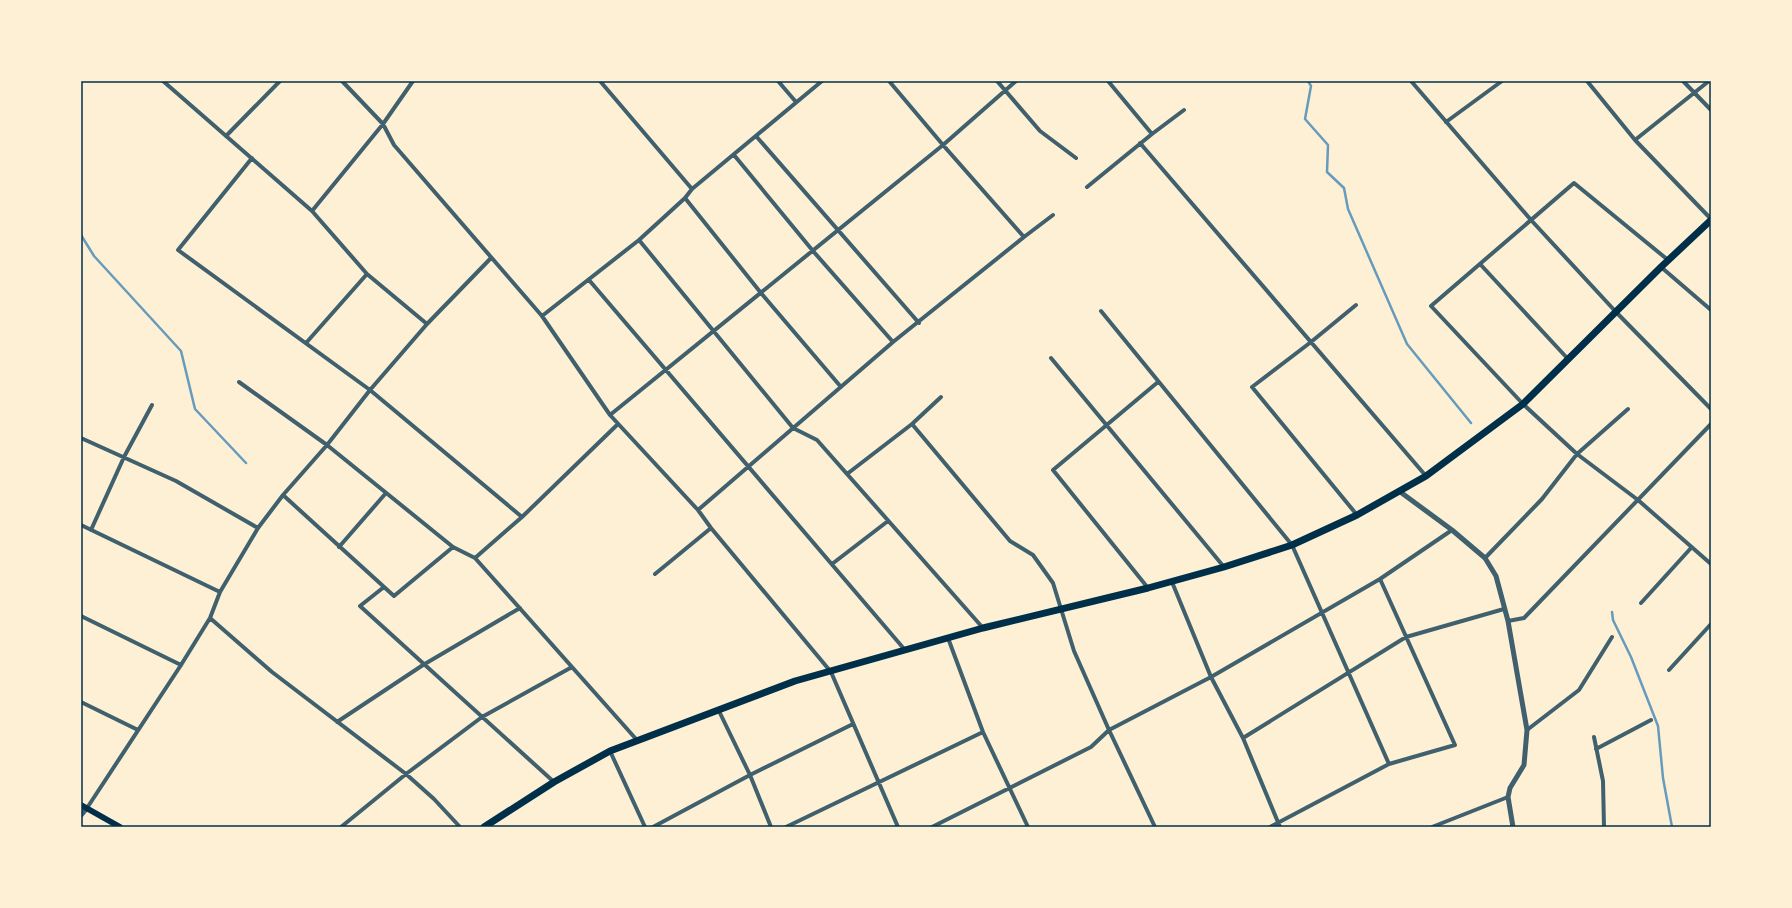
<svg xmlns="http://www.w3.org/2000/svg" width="1792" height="908" font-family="'Alegreya Sans',sans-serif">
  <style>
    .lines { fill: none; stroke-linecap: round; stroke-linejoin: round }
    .stream { stroke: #669bbc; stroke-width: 2.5 }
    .minor { stroke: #3f606c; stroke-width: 4 }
    .tertiary { stroke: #3f606c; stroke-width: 5 }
    .secondary { stroke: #003049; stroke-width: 6 }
    .primary { stroke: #003049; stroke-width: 7 }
    .neatline { fill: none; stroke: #003049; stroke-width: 1.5 }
  </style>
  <rect width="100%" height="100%" fill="#fdf0d5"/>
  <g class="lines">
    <path class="stream" d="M1308 81 1311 86 1305 119 1328 145 1327 172 1344 188 1348 209 1407 344 1471 423
      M81 235 94 256 181 351 195 409 246 463
      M1612 612 1613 620 1631 657 1658 726 1663 778 1672 827"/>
    <path class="minor" d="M163 81 312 211 367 274 427 324
      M342 81 383 124 394 145 542 316 610 415 698 510 711 528 831 672 898 827
      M600 81 692 189
      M778 81 796 102
      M889 81 943 145 1024 237
      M997 81 1040 131 1076 158
      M1108 81 1152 134
      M1411 81 1531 220 1616 312 1711 409
      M1587 81 1635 140 1711 219
      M1683 81 1711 110
      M1446 122 1502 81
      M226 136 280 81
      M756 136 919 323
      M1635 140 1709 81
      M1140 143 1426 476
      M734 155 813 251 893 342
      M252 158 178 250 370 390 522 517
      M1087 187 1152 134 1184 110
      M685 198 761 293 841 387
      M312 211 383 124 413 81
      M639 240 793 428 817 440 983 628
      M1668 260 1574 183 1431 306 1523 404 1577 454 1638 500 1711 564
      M1480 264 1568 359
      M1661 267 1711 310
      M589 280 905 650
      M1356 305 1311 342 1252 387 1357 515
      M1101 311 1292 545 1389 764
      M542 316 639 240 685 198 692 189 822 81
      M306 343 367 274
      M1051 358 1224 567
      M239 382 327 445 453 547 475 558 636 739
      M610 415 943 145 1016 81
      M912 424 1010 541 1033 555 1053 583 1074 651 1109 730 1155 827
      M81 438 176 481 258 528
      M847 474 912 424 941 397
      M283 495 394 596 453 547
      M698 510 893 342 1024 237 1053 215
      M81 525 220 592
      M91 530 124 457 152 405
      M339 547 386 493
      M475 558 522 517 618 424
      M1485 558 1542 499 1577 454 1628 409
      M832 564 888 521
      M655 574 711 528
      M1172 582 1211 677 1243 738 1280 827
      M384 587 360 606 554 782
      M1148 588 1053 470 1158 382
      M1641 603 1691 548
      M81 616 181 665
      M210 618 272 672 406 774 434 799 460 827
      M1508 621 1524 618 1711 424
      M948 638 983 732 1028 827
      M1669 670 1711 624
      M81 702 138 730
      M718 709 750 775 771 827
      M337 722 423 665 520 608
      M1527 730 1579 690 1612 637
      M1594 737 1603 781 1604 827
      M1243 738 1406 637 1504 609
      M1596 749 1651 720
      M610 751 645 827
      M87 808 181 665 210 618 220 592 258 528 283 495 327 445 370 390 427 324 491 258
      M341 827 406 774 482 717 572 667
      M653 827 750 775 853 724
      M786 827 983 732
      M932 827 1091 747 1109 730 1211 677 1380 579 1452 530
      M1270 827 1389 764 1455 745 1380 579
      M1432 827 1508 797"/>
    <path class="tertiary" d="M1399 491 1452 530 1485 558 1496 576 1508 621 1527 730 1524 765 1510 788 1508 797 1513 827
      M81 815 87 808"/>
    <path class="secondary" d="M81 805 120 827"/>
    <path class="primary" d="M484 827 554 782 610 751 795 681 983 628 1148 588 1224 567 1292 545 1357 515 1426 476 1523 404 1661 267 1711 220"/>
  </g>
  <rect width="1792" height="908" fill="none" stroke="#fdf0d5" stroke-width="164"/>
  <rect x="82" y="82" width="1628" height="744" class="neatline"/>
</svg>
